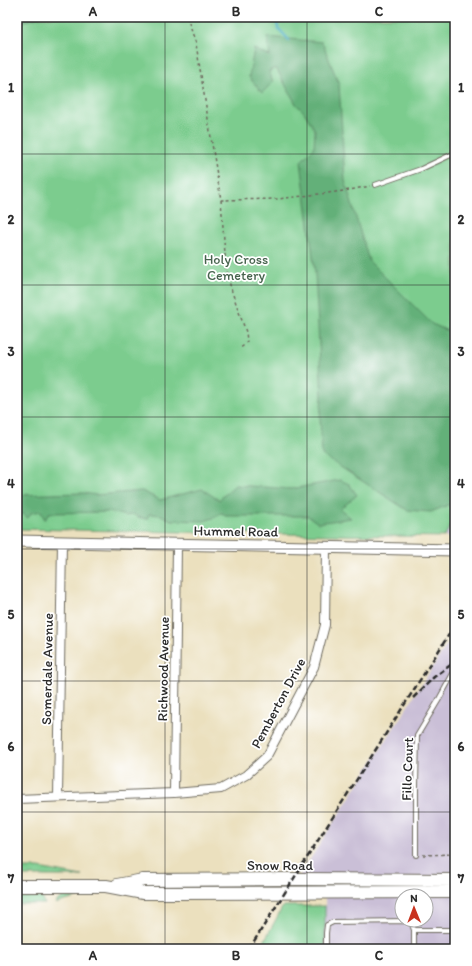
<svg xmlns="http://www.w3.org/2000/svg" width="472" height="966" font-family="Itim,sans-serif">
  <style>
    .industrial { fill: #cabfd7; fill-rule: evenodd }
    .green { fill: #7bcc8e; stroke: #537c5c }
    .forest { fill: #64b079; stroke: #486e52 }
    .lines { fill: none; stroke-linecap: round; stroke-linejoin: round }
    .stream { stroke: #41a9c1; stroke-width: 2.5 }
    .lane-casing { stroke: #6e6a5e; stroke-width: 6 }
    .street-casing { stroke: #6e6a5e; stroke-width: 10 }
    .secondary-casing { stroke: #6e6a5e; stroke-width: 13 }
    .primary-casing { stroke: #6e6a5e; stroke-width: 14 }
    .path { stroke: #6e6a5e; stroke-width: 1.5; stroke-dasharray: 3 3; stroke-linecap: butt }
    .lane { stroke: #fff; stroke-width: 4 }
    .street { stroke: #fff; stroke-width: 8 }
    .secondary { stroke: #fff; stroke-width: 11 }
    .primary { stroke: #fff; stroke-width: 12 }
    .rail { stroke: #2b2b2b; stroke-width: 2.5; stroke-dasharray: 6 3; stroke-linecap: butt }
    .grid { fill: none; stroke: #2b2b2b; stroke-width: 1; stroke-opacity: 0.55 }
    .labels { text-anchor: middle; stroke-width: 3.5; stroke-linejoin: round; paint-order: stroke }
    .park-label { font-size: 14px; fill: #47634e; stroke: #fff }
    .street-label { font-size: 14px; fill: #2b2b2b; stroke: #fff }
    .neatline { fill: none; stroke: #2b2b2b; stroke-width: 1.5 }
    .grid-label { font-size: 13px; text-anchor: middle; font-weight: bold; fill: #2b2b2b }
  </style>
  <rect width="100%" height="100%" fill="#fff"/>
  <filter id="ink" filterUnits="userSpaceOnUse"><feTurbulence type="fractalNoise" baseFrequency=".025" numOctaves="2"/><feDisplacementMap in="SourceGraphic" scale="8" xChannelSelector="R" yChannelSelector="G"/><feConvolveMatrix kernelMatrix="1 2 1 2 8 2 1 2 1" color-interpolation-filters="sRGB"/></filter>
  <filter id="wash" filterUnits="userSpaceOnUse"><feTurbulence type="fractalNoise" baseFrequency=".012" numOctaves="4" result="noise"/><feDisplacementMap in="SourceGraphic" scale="16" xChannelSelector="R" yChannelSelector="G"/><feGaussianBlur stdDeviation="0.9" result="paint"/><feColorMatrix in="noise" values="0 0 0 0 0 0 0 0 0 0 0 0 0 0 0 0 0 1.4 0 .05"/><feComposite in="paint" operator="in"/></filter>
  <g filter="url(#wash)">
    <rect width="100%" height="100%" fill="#ebe0be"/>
    <path class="industrial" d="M455 518V538L444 537Z
      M455 632V949H325V877L298 878ZM402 896H426V920H402Z"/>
    <path class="green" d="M17 17H455V518L444 537 17 529Z
      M17 868H39L82 876H17Z
      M17 897H42L45 904H17Z
      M61 897H79L55 904 58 900 62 898Z
      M283 906H325V949H260Z"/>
    <path class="forest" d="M17 17H40L17 23Z
      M267 37 322 42 339 84 345 181 369 261 432 324 455 334V502L431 512 407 510 322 455 320 417 322 397 315 273 301 161 314 148 315 130 304 112 296 104 276 68 269 71 273 82 262 93 249 77 254 49 270 56Z
      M340 480 349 484 357 495 340 509 351 518 318 523 308 516H225L223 513 219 514 216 517 204 521 171 520 161 515 149 514 147 519 138 517 133 514 126 516 110 512 49 513 45 520 41 511 31 513 28 518 23 514H17V495L83 493 96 495 142 491 160 500 202 489 219 500 235 485 291 489Z"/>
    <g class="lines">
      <path class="stream" d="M276 17 278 28 289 40"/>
    </g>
  </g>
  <g filter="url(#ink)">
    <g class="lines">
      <g class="lane-casing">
        <path id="lane" d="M375 185 421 169 455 153
          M416 855V787L417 736 438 701 455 670
          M414 930H455
          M326 949V933L327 925 333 922 406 921 412 924 414 930V949"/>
      </g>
      <g class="street-casing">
        <path id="street" d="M174 793 177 545
          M58 797 62 542
          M17 799 174 793 221 789 246 775 267 756 314 667 325 625 326 547"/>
      </g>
      <g class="secondary-casing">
        <path id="secondary" d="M17 541 455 550"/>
      </g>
      <g class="primary-casing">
        <path id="primary" d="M117 885 143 880 299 879 455 880
          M17 886H106L143 893H175L455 892"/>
      </g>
      <path class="path" d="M187 17 196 44 221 200 278 199 344 191 370 186
        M221 200 226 267 231 289 246 332 247 341 243 346 239 349
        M423 855 455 854"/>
      <use href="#lane" class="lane"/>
      <use href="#street" class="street"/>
      <use href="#secondary" class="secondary"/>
      <use href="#primary" class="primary"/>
      <path class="rail" d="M413 698 434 677 455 662
        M249 949 455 625"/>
    </g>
  </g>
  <path class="grid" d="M165 17V949M307 17V949M17 154H455M17 285H455M17 417H455M17 549H455M17 681H455M17 812H455"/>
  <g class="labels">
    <g class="park-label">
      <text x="236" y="264">Holy Cross<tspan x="236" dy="16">Cemetery</tspan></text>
    </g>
    <g class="street-label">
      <text transform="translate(236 531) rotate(1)" y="5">Hummel Road</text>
      <text transform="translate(47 669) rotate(-89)" y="5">Somerdale Avenue</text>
      <text transform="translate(163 669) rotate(-89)" y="5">Richwood Avenue</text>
      <text transform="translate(278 703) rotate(-62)" y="5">Pemberton Drive</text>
      <text transform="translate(407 769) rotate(-88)" y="5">Fillo Court</text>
      <text x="280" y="870">Snow Road</text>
    </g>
  </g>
  <rect width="472" height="966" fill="none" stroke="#fff" stroke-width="44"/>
  <g transform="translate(414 908) rotate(359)"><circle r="19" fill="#ffffff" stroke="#aaaaaa"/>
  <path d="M0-3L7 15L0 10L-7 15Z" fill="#c8321e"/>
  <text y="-6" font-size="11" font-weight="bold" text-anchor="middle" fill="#2b2b2b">N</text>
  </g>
  <rect x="22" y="22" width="428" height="922" class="neatline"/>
  <g class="grid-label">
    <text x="93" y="16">A</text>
    <text x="236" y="16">B</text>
    <text x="379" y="16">C</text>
    <text x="11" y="92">1</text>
    <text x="461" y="92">1</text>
    <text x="11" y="224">2</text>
    <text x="461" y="224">2</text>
    <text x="11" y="356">3</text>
    <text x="461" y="356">3</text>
    <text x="11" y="488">4</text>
    <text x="461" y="488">4</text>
    <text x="11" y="619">5</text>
    <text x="461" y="619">5</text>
    <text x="11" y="751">6</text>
    <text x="461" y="751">6</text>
    <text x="11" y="883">7</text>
    <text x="461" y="883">7</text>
    <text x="93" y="960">A</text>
    <text x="236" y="960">B</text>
    <text x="379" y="960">C</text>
  </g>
</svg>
